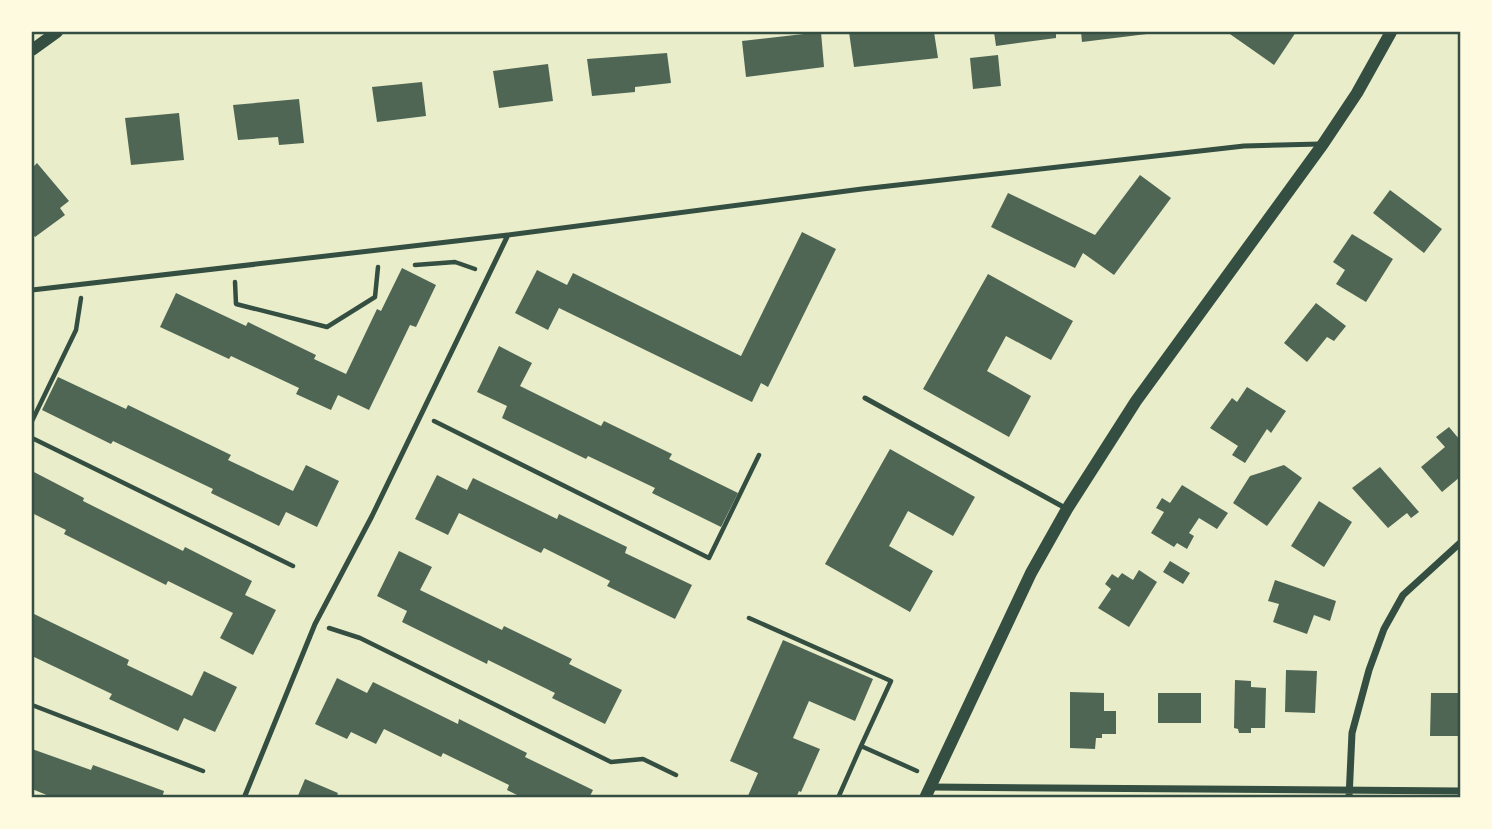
<svg xmlns="http://www.w3.org/2000/svg" width="1492" height="829" font-family="Quicksand,sans-serif">
  <style>
    .building { fill: #4f6655 }
    .lines { fill: none; stroke-linecap: round; stroke-linejoin: round }
    .path { stroke: #344e41; stroke-width: 4.5 }
    .service { stroke: #344e41; stroke-width: 5 }
    .minor { stroke: #344e41; stroke-width: 7 }
    .tertiary { stroke: #344e41; stroke-width: 12 }
    .neatline { fill: none; stroke: #344e41; stroke-width: 2.5 }
  </style>
  <rect width="100%" height="100%" fill="#e9edc9"/>
  <path class="building" d="M821 32 824 67 746 77 742 41Z
    M849 32H934L938 58 854 67Z
    M994 32H1056V38L996 46Z
    M1081 32H1155V33L1082 42Z
    M1227 32H1296L1274 65Z
    M667 53 671 83 635 87V92L592 96 587 59Z
    M998 55 1001 86 973 89 970 58Z
    M548 64 553 101 499 108 493 71Z
    M422 82 426 116 377 122 372 87Z
    M299 99 304 143 279 145 278 137 238 140 233 105Z
    M179 113 184 160 131 165 125 118Z
    M37 163 69 201 60 208 65 215 35 237 32 233V168Z
    M1140 175 1171 198 1114 275 1083 253 1075 268 991 227 1008 193 1095 235Z
    M1390 190 1442 229 1424 253 1373 213Z
    M802 232 836 249 768 387 761 383 752 402 559 308 548 330 515 313 537 270 567 285 573 273 741 356Z
    M1352 234 1393 259 1366 302 1336 284 1345 270 1333 262Z
    M402 268 436 285 416 327 410 325 369 410 338 395 331 410 296 394 299 388 231 356 229 359 160 327 176 293 246 326 248 322 316 355 314 359 346 374 377 309 381 311Z
    M988 274 1073 321 1051 360 1006 336 987 371 1031 396 1009 437 923 389Z
    M1316 303 1346 326 1334 341 1327 337 1307 362 1284 343Z
    M499 346 532 363 520 386 601 426 604 421 672 454 669 459 738 493 721 527 652 493 655 488 588 456 586 459 502 418 507 406 477 392Z
    M58 377 126 409 128 405 231 455 228 460 293 491 306 465 339 481 317 527 286 512 279 526 211 493 213 489 113 441 111 444 42 410Z
    M1247 387 1286 411 1271 433 1267 429 1245 463 1232 455 1238 446 1210 428 1232 398 1237 402Z
    M1449 427 1460 440V477L1442 492 1421 467 1445 447 1436 437Z
    M890 449 975 497 953 536 908 511 889 546 933 571 910 612 825 564Z
    M1284 465 1302 478 1267 526 1233 503 1250 476Z
    M1380 467 1419 512 1411 518 1407 513 1388 528 1352 488Z
    M32 471 84 498 83 501 183 551 185 547 252 581 245 595 276 610 253 655 220 638 233 613 168 581 166 585 64 534 66 530 32 513Z
    M437 475 467 490 473 478 557 519 559 514 627 547 625 553 692 585 675 619 607 586 610 581 544 548 541 553 459 513 448 535 415 519Z
    M1182 485 1228 513 1217 529 1199 518 1189 533 1194 536 1187 549 1177 543 1174 547 1151 533 1164 512 1156 508 1162 498 1170 503Z
    M1319 501 1352 522 1324 567 1291 546Z
    M399 551 432 567 420 590 502 630 504 626 572 659 569 664 622 690 605 724 552 698 555 693 488 660 487 664 402 622 407 611 377 596Z
    M1170 561 1190 573 1183 584 1163 572Z
    M1139 570 1157 582 1129 627 1098 608 1111 589 1105 584 1112 574 1118 578 1122 573 1133 580Z
    M1275 580 1336 601 1330 621 1314 615 1307 634 1273 622 1279 604 1268 601Z
    M32 613 129 660 127 665 192 696 204 671 237 687 215 732 184 718 178 731 109 699 112 694 32 656Z
    M783 640 873 679 855 721 809 701 793 738 820 749 801 792 799 791 796 798H747L758 773 730 761Z
    M1286 670 1317 671 1315 713 1285 712Z
    M337 678 367 693 373 682 458 724 459 719 527 753 525 757 593 790 589 798H523L507 790 509 785 443 753 441 757 384 729 376 744 351 732 347 739 315 724Z
    M1235 680 1251 681V687L1266 688 1265 728H1251V733H1239L1238 729 1234 728Z
    M1070 692 1104 693V711H1116V734H1102V738H1096L1095 749 1070 748Z
    M1158 693H1201V723H1158Z
    M1431 693H1460V736H1430Z
    M32 749 91 770 93 765 164 791 162 798H54L32 789Z
    M305 779 338 793 336 798H297Z"/>
  <g class="lines">
    <path class="path" d="M415 265 455 262 475 269
      M235 282 236 304 327 327 375 297 378 267
      M32 421 76 330 81 298
      M434 421 709 558 759 455
      M32 438 293 566
      M749 618 891 681 861 746
      M329 628 360 638 611 762 643 759 676 775
      M32 705 203 771
      M838 798 861 746 917 771"/>
    <path class="service" d="M32 290 508 235 862 189 1244 146 1320 144
      M865 398 1067 509
      M244 798 315 624 372 516 508 235"/>
    <path class="minor" d="M930 787 1460 791
      M1349 798 1352 733 1369 670 1384 629 1403 595 1460 543"/>
    <path class="tertiary" d="M32 50 57 32
      M925 798 1031 573 1067 509 1136 401 1323 144 1357 93 1391 32"/>
  </g>
  <rect width="1492" height="829" fill="none" stroke="#fefae0" stroke-width="66"/>
  <rect x="33" y="33" width="1426" height="763" class="neatline"/>
</svg>
